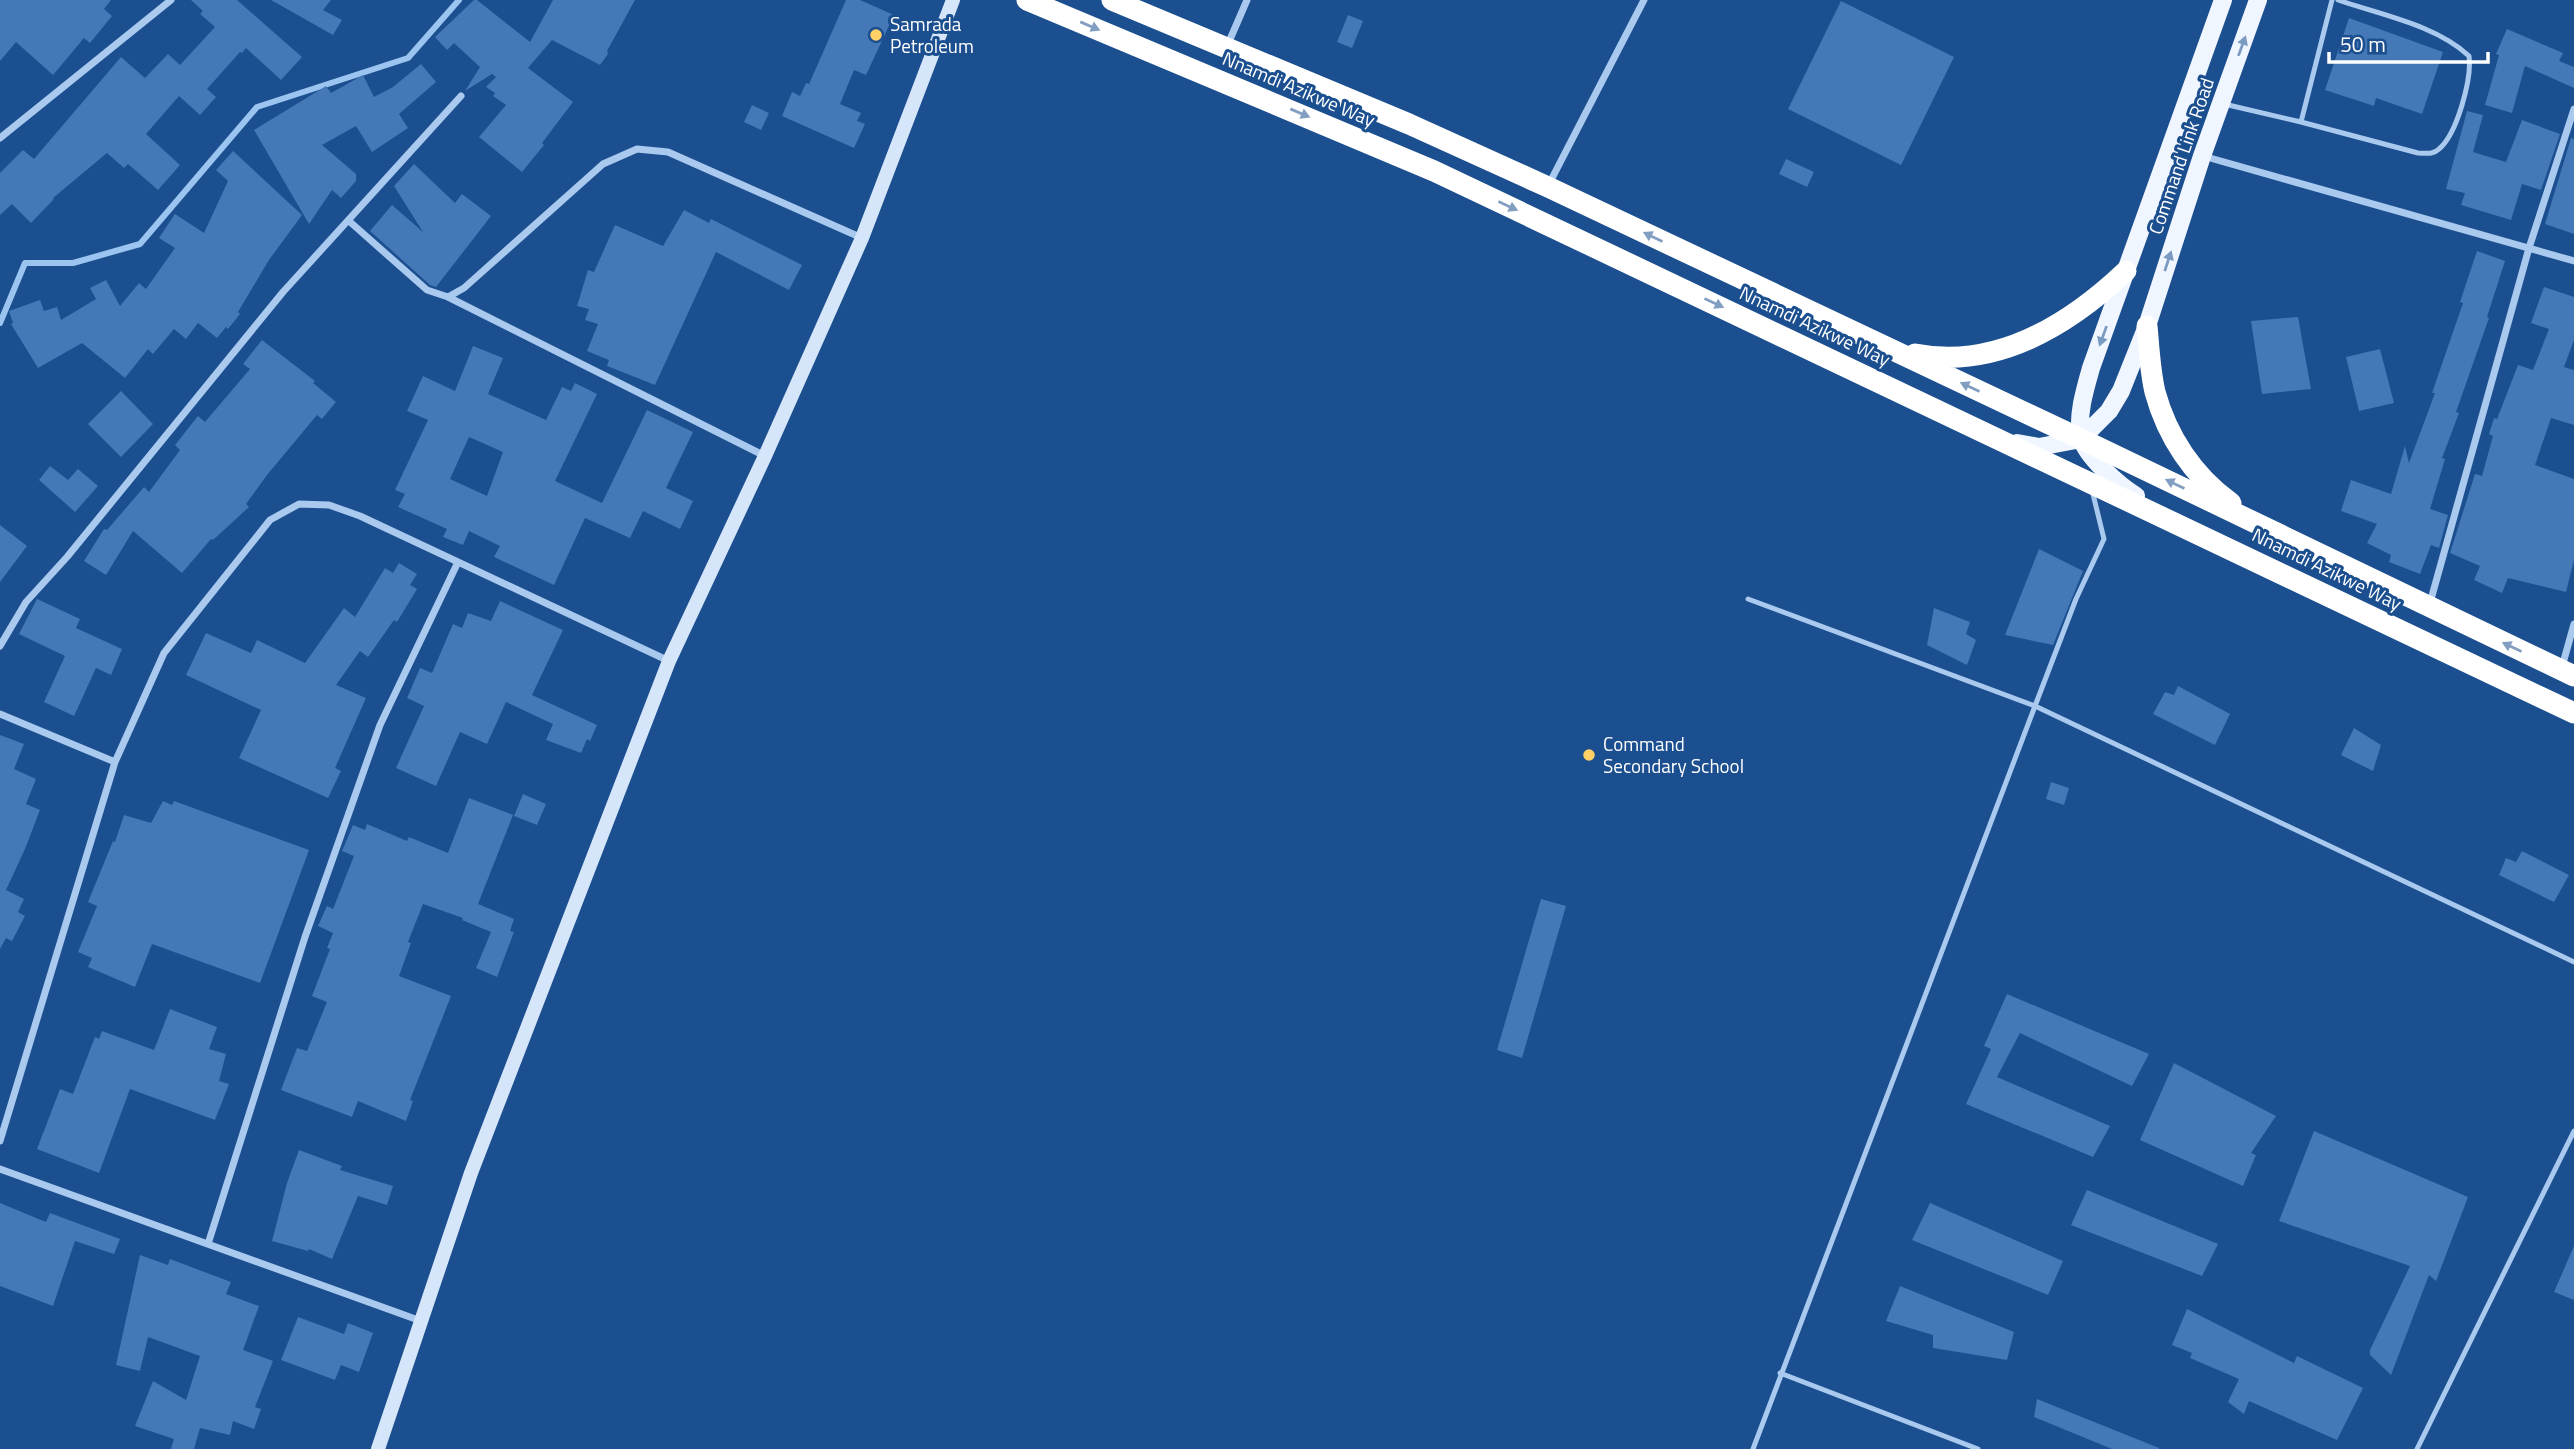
<svg xmlns="http://www.w3.org/2000/svg" width="2574" height="1449" font-family="'Titillium Web',sans-serif">
  <style>
    .lines { fill: none; stroke-linecap: round; stroke-linejoin: round }
    .stream { stroke: #9cc4f0; stroke-width: 6 }
    .building { fill: #4478b7; fill-rule: evenodd }
    .lane { stroke: #a9c9ee; stroke-width: 5 }
    .street { stroke: #a9c9ee; stroke-width: 7 }
    .secondary { stroke: #d6e6fa; stroke-width: 14 }
    .primary { stroke: #f0f6ff; stroke-width: 18 }
    .highway { stroke: #fff; stroke-width: 21 }
    .oneway { fill: #829ec1 }
    .oneway2 { fill: #7b9ac1 }
    .poi-dot { fill: #ffd166; stroke: #1b4f8f; stroke-width: 2.5 }
    .labels { text-anchor: middle; stroke-width: 6; stroke-linejoin: round; paint-order: stroke }
    .poi-label { font-size: 19px; fill: #fff; stroke: #1b4f8f; text-anchor: start }
    .street-label { font-size: 19px; fill: #fff; stroke: #1b4f8f }
  </style>
  <rect width="100%" height="100%" fill="#1b4f8f"/>
  <g class="lines">
    <path class="stream" d="M0 323 25 263H73L140 244 257 107 408 58 459 0"/>
  </g>
  <path class="building" d="M0 0H111L104 9 112 16 90 43 84 38 53 75 16 42 0 61Z
    M191 0H237L302 57 281 80 246 48 242 53 240 52 207 89 216 97 200 115 179 96 146 134 180 165 158 190 128 164 124 168 107 153 53 198 54 199 31 223 12 204 0 215V173L23 150 34 159 121 57 145 78 168 54 180 65 215 27 200 14 203 11Z
    M271 0H331L323 10 342 20 333 35Z
    M474 0H477L530 42 553 0H635L607 51 608 54 600 65 552 40 528 68 573 102 542 143 544 145 522 172 479 137 506 105 493 96 495 93 486 87 496 77 492 74 465 91 480 67 454 43 447 50 435 37Z
    M846 0H860L894 15 866 75 854 70 840 104 861 113 857 121 865 124 854 148 782 116 792 92 800 96 806 83 809 84Z
    M1841 1 1954 57 1901 165 1788 109Z
    M1348 15 1363 21 1352 48 1337 42Z
    M2349 18 2443 52 2422 114 2376 98 2374 106 2325 90Z
    M2507 29 2563 53 2559 61 2574 67V88L2525 66 2512 113 2485 105 2499 55 2496 54Z
    M421 64 436 82 399 114 408 128 372 152 356 126 322 145 356 174V181L341 198 332 190 309 224 254 130 326 86 331 93 363 75 374 97 393 87Z
    M752 105 769 113 761 130 744 122Z
    M2467 111 2483 115 2473 152 2506 162 2522 120 2560 134 2541 190 2522 184 2511 220 2461 205 2465 193 2446 189Z
    M2571 138 2574 139V234L2545 224Z
    M233 151 302 215 269 260 238 312 240 314 228 329 226 327 217 338 198 323 186 339 174 329 153 354 148 349 125 378 82 343 38 368 11 324 13 323 9 311 40 300 44 311 57 307 61 320 96 299 90 288 106 280 120 306 139 283 146 289 175 248 159 238 175 214 204 233 228 181 216 170Z
    M1786 159 1814 172 1807 187 1779 174Z
    M414 164 455 203 462 194 491 216 436 287 430 285 370 231 392 205 423 232 394 186Z
    M684 210 709 223 711 219 802 265 789 290 716 252 655 385 607 366 609 360 587 351 598 324 585 320 589 309 577 306 588 270 594 272 615 225 663 246Z
    M2477 251 2505 261 2487 317 2489 318 2456 412 2459 413 2442 458 2445 459 2430 509 2448 515 2439 548 2431 545 2420 574 2389 562 2391 555 2367 543 2377 524 2341 511 2351 480 2391 494 2405 446 2409 463 2435 393H2432L2463 303 2460 302Z
    M2544 287 2574 297V340L2564 367 2574 370V425L2551 418 2535 465 2574 479V560L2566 592 2508 578 2502 593 2474 580 2480 566 2450 553 2475 474 2482 476 2493 436 2489 434 2494 418 2497 419 2518 365 2533 370 2549 329 2531 323Z
    M2298 317 2311 389 2262 394 2251 321Z
    M262 340 315 381 313 383 336 402 322 419 317 415 267 475 246 504 249 507 213 540 211 539 182 573 133 531 106 575 84 561 104 529 107 530 144 487 149 492 180 450 175 445 198 416 205 422 250 369 243 364Z
    M473 346 503 358 488 394 546 420 562 387 571 391 575 383 597 394 555 481 602 503 647 410 693 432 666 488 693 501 680 529 643 511 630 538 585 518 554 585 494 557 500 546 469 531 463 545 443 537 447 529 398 507 405 494 395 490 428 420 407 411 423 376 455 391ZM469 437 503 452 487 496 450 479Z
    M2380 349 2394 403 2359 411 2346 357Z
    M121 391 153 424 121 457 88 424Z
    M50 466 68 480 78 469 98 486 75 512 39 480Z
    M0 525 27 546 0 582Z
    M2039 549 2083 571 2053 645 2005 635Z
    M399 563 417 574 410 585 417 589 397 622 394 620 368 657 360 651 336 685 366 698 335 768 341 771 328 798 239 758 261 710 186 675 206 633 251 653 257 640 305 663 344 608 355 617 385 568 393 573Z
    M37 599 80 619 76 628 122 649 111 675 96 668 74 716 44 702 65 656 19 634Z
    M500 601 563 630 532 695 597 725 590 741 587 739 581 753 546 740 553 724 506 702 487 744 460 732 436 786 396 768 424 706 407 698 420 668 432 673 453 624 462 628 468 613 491 621Z
    M1934 608 1970 622 1966 634 1976 640 1967 665 1927 645Z
    M2178 686 2230 714 2215 745 2153 714 2165 692 2174 695Z
    M2354 728 2381 745 2373 771 2341 755Z
    M0 735 24 744 14 769 36 779 26 804 40 810 25 849 6 890 24 899 18 912 25 916 12 941 6 938 0 949Z
    M2051 782 2069 788 2064 805 2046 799Z
    M523 794 546 804 537 825 514 816Z
    M469 798 513 815 478 904 514 919 510 931 514 932 497 977 476 968 491 932 462 920 463 918 423 904 408 942 411 943 399 976 451 996 410 1100 413 1101 406 1121 358 1101 352 1117 281 1090 297 1048 307 1051 327 1002 312 996 330 949 327 948 333 933 318 926 327 906 333 909 354 856 342 851 353 825 365 830 367 824 407 841 409 837 448 853Z
    M163 801 172 805 174 801 309 850 260 983 152 944 135 987 88 967 92 958 78 952 97 906 88 902 113 841 115 842 124 815 151 823Z
    M2522 851 2569 875 2554 902 2499 875 2506 858 2516 862Z
    M1541 899 1566 906 1522 1058 1497 1050Z
    M2007 994 2149 1054 2132 1086 2020 1033 1997 1077 2110 1126 2093 1157 1966 1104 1991 1049 1984 1046Z
    M170 1009 217 1027 209 1049 226 1054 219 1081 229 1084 215 1120 130 1089 99 1173 37 1149 60 1089 73 1094 95 1037 99 1039 102 1031 154 1050Z
    M2174 1063 2276 1116 2251 1153 2256 1155 2243 1186 2140 1140Z
    M2314 1131 2468 1197 2436 1281 2429 1275 2391 1375 2370 1355V1350L2410 1266 2279 1221Z
    M299 1150 342 1166 340 1170 393 1186 387 1205 358 1196 332 1259 309 1249 308 1251 272 1241 287 1183Z
    M2087 1190 2218 1244 2202 1276 2071 1225Z
    M0 1203 46 1222 50 1213 120 1239 114 1254 75 1241 53 1306 0 1286Z
    M1930 1203 2063 1261 2048 1295 1912 1240Z
    M2574 1246V1300L2554 1292Z
    M140 1255 168 1265 170 1259 231 1282 226 1294 259 1306 243 1350 273 1361 255 1407 261 1409 254 1429 233 1421 230 1435 200 1428 194 1449H171L174 1439 135 1426 153 1381 186 1400 200 1356 148 1337 140 1371 116 1365Z
    M1900 1286 2014 1332 2007 1360 1933 1348V1335L1886 1321Z
    M2187 1309 2294 1363 2297 1356 2363 1388 2337 1440 2249 1401 2244 1414 2228 1402 2239 1379 2190 1358 2192 1353 2172 1345Z
    M298 1317 344 1334 348 1323 373 1333 359 1372 341 1365 335 1380 281 1360Z
    M2037 1399 2159 1448V1449H2112L2034 1417Z"/>
  <g class="lines">
    <path class="lane" d="M2224 104 2301 122 2418 153C2426 153 2433 155 2439 149 2457 134 2472 79 2469 56 2436 25 2381 15 2338 0
      M2301 122 2332 0
      M1748 599 2035 706 2574 962
      M1780 1373 1978 1449
      M1753 1449 2035 706 2076 599 2104 539 2092 490
      M2417 1449 2574 1131"/>
    <path class="street" d="M1228 44 1247 0
      M0 138 171 0
      M2203 156 2574 261
      M1548 186 1644 0
      M349 221 427 290 448 297 765 456
      M448 297 464 288 603 164 637 149 668 152 862 238
      M2430 603 2529 248 2574 109
      M0 646 26 602 67 557 283 292 461 96
      M2562 667 2574 624
      M0 714 115 762
      M0 1141 115 762 164 653 270 520 299 504 329 505 360 516 669 661
      M0 1169 421 1321
      M208 1244 305 937 380 725 458 562"/>
    <path class="secondary" d="M378 1449 471 1173 669 661 765 456 862 238 953 0"/>
    <path class="primary" d="M2017 443 2039 447 2081 439 2109 411 2121 391 2147 326 2202 156 2258 0
      M2136 496C2120 486 2086 457 2081 437 2077 415 2085 389 2091 368L2223 0"/>
    <path class="highway" d="M1027 0 1434 171 2574 713
      M1112 0 1409 124 1548 187 2081 439 2574 676
      M2147 326C2149 347 2150 371 2155 392 2167 436 2193 476 2231 503
      M1915 354C1997 370 2069 325 2126 271"/>
  </g>
  <defs><path id="oneway-solid" d="M-6-.8H1V-3.2L6.5 0L1 3.2V.8H-6Z" transform="scale(1.75)"/></defs>
  <g class="oneway">
    <use href="#oneway-solid" transform="translate(1090 26) rotate(23)"/>
    <use href="#oneway-solid" transform="translate(1300 113) rotate(23)"/>
    <use href="#oneway-solid" transform="translate(1508 206) rotate(25)"/>
    <use href="#oneway-solid" transform="translate(1653 237) rotate(-154)"/>
    <use href="#oneway-solid" transform="translate(1714 303) rotate(25)"/>
    <use href="#oneway-solid" transform="translate(1970 387) rotate(-155)"/>
    <use href="#oneway-solid" transform="translate(2175 484) rotate(-154)"/>
    <use href="#oneway-solid" transform="translate(2512 647) rotate(-155)"/>
  </g>
  <g class="oneway2">
    <use href="#oneway-solid" transform="translate(2242 46) rotate(-70)"/>
    <use href="#oneway-solid" transform="translate(2168 261) rotate(-72)"/>
    <use href="#oneway-solid" transform="translate(2103 336) rotate(110)"/>
  </g>
  <g class="poi-dot">
    <circle cx="876" cy="35" r="7"/>
    <circle cx="1589" cy="755" r="7"/>
  </g>
  <g class="labels">
    <g class="poi-label">
      <text x="890" y="31">Samrada<tspan x="890" dy="22">Petroleum</tspan></text>
      <text x="1603" y="751">Command<tspan x="1603" dy="22">Secondary School</tspan></text>
    </g>
    <g class="street-label">
      <text transform="translate(1299 89) rotate(23)" y="7">Nnamdi Azikwe Way</text>
      <text transform="translate(2181 156) rotate(-71)" y="7">Command Link Road</text>
      <text transform="translate(1815 326) rotate(25)" y="7">Nnamdi Azikwe Way</text>
      <text transform="translate(2327 569) rotate(26)" y="7">Nnamdi Azikwe Way</text>
    </g>
  </g>
  <path d="M2329 52v10h159v-10" fill="none" stroke="#ffffff" stroke-width="3.5"/>
  <text x="2340" y="52" font-size="21" fill="#ffffff" stroke="#1b4f8f" stroke-width="5" paint-order="stroke">50 m</text>
</svg>
